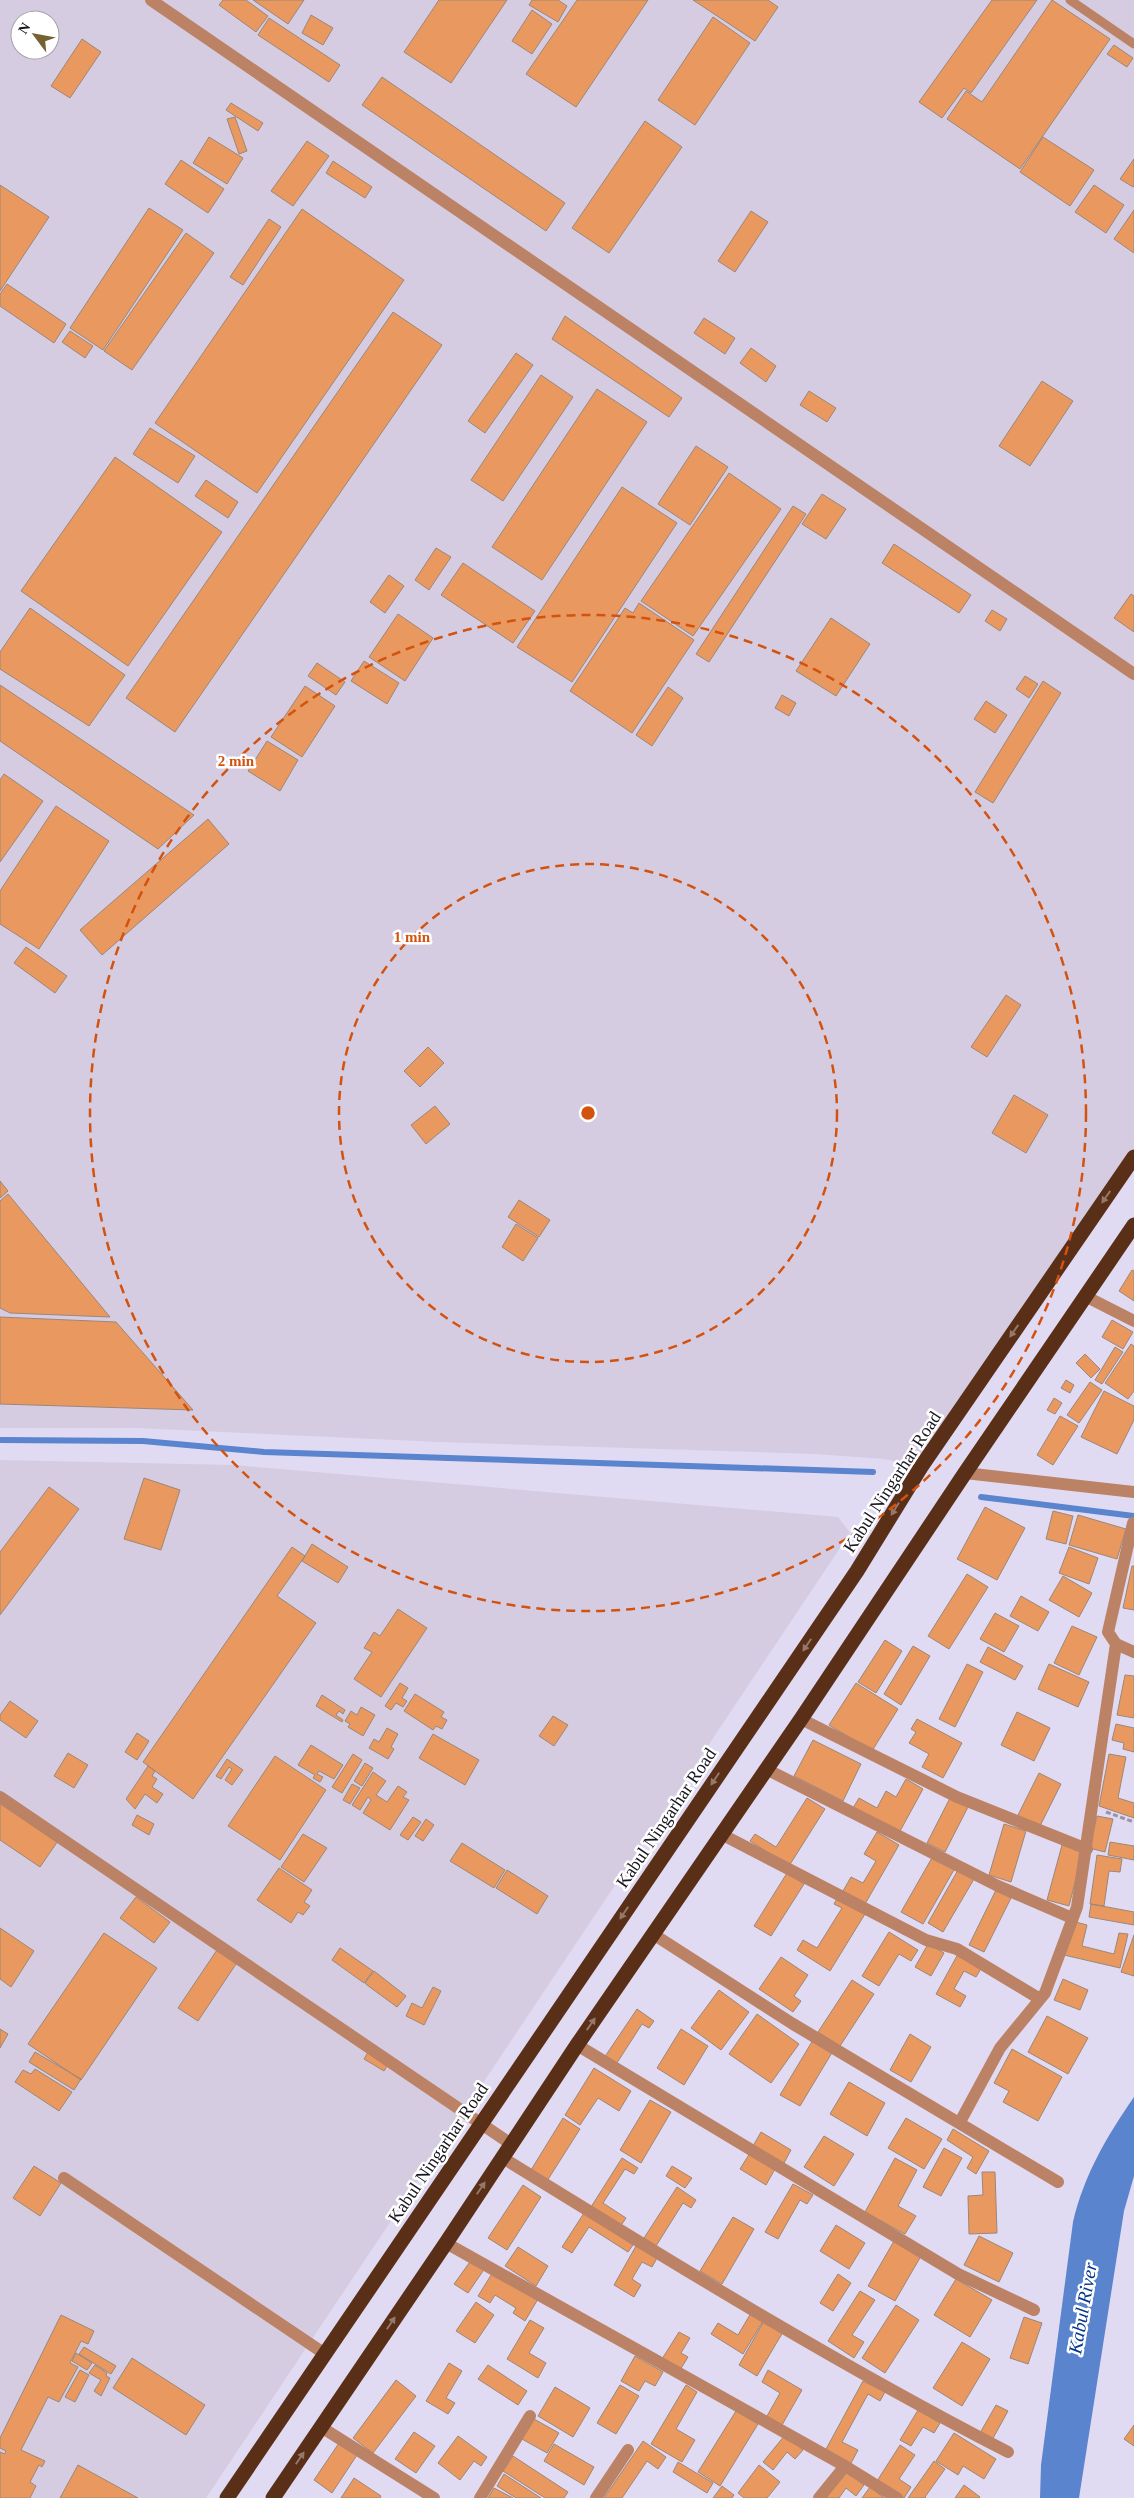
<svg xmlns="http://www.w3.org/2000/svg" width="1134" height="2498" font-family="Georgia,serif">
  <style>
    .industrial { fill: #d6cce1; fill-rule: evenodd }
    .water { fill: #5a84cd }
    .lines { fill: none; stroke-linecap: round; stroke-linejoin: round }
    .stream { stroke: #5a84cd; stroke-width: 6 }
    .building { fill: #e9995f; stroke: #9c8678 }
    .path { stroke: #9994a8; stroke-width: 3; stroke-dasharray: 5 2.5; stroke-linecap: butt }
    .lane { stroke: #bb8265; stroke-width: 9 }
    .street { stroke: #bb8265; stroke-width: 12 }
    .highway { stroke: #5a2f18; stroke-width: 15 }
    .oneway { fill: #947869 }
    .ring { fill: none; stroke: #d3520e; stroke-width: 2.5; stroke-dasharray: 9 6 }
    .labels { text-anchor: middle; stroke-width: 5; stroke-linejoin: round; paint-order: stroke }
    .street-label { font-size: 18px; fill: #17151e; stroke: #fff }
    .water-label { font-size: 19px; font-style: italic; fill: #04368c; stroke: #fff }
    .centre { fill: #d3520e; stroke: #fff; stroke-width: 2.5 }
    .ring-label { font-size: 15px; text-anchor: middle; font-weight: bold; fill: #d3520e; stroke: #fff; stroke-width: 5; stroke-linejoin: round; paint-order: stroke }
  </style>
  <rect width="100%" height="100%" fill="#e1daf3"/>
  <path class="industrial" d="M0 0H1134V1157L921 1467 884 1459 815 1454 439 1442 136 1428H0ZM20 20H50V50H20Z
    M0 1460 233 1465 838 1517 850 1533 206 2498H0Z"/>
  <path class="water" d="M1134 2097V2176L1124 2211 1079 2498H1040L1041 2465 1073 2222C1084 2175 1107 2136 1134 2097Z"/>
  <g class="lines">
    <path class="stream" d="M0 1440 143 1441 264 1452 873 1472
      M981 1497 1134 1516"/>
  </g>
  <path class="building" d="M223 0H246L268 16 256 32 219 5Z
    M253 0H304L288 24Z
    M439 0H507L451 83 404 52Z
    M532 0H558L567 6 558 22 529 5Z
    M577 0H648L576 107 526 74Z
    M693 0H768L778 7 755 41Z
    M992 0H1037L971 93 964 88 942 118 919 102Z
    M1052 0 1110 39 1020 169 947 119 966 91 982 102Z
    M532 10 552 24 532 54 512 41Z
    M311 15 333 28 323 45 302 33Z
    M713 17 750 43 695 125 658 100Z
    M269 18 340 65 329 82 258 35Z
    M82 39 101 52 70 98 51 86Z
    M1114 45 1133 58 1127 67 1107 54Z
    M382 77 565 203 546 231 362 105Z
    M231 103 263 123 258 131 226 110Z
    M235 117 247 151 239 154 227 119Z
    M645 121 682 147 609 253 572 228Z
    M209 137 243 158 227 184 193 163Z
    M1043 137 1094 170 1070 206 1020 172Z
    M307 141 329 156 293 206 271 191Z
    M1134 159V186L1133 187 1120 179Z
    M181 160 224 189 208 213 165 184Z
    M333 161 372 187 365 198 326 173Z
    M0 185 49 217 0 291Z
    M1094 185 1124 205 1106 233 1075 212Z
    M149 208 183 230 103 350 70 328Z
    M302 209 404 280 257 493 155 423Z
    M1134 210V253L1114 239Z
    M751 211 768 222 735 272 718 261Z
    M269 219 281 227 243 285 230 277Z
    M186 233 214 253 132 370 104 351Z
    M7 284 66 324 54 343 0 306V294Z
    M393 312 442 345 175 732 126 698Z
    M565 316 682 398 669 417 552 339Z
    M704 318 735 338 725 354 694 333Z
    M70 331 93 346 85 358 62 342Z
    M751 348 776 366 766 382 740 363Z
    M516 353 533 365 485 433 468 421Z
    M541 375 573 397 503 501 471 480Z
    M1042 381 1073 401 1030 466 999 446Z
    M597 389 647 422 542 580 492 547Z
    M809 391 836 408 827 422 800 405Z
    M150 428 195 456 178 483 133 454Z
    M696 446 728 467 690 525 658 504Z
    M115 457 222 532 128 666 21 591Z
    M729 473 781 509 693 636 641 601Z
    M206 480 238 502 228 518 195 496Z
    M622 487 677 523 572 682 517 647Z
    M822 494 846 509 826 539 802 524Z
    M793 506 806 514 709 662 696 654Z
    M894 544 971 595 959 613 882 563Z
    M436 548 451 557 429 590 415 580Z
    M463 563 535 611 513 643 441 595Z
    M389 575 404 586 385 613 370 602Z
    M1131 594 1134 596V632L1114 618Z
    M639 603 694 640 632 733 570 691 625 608 633 613Z
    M30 608 125 675 89 726 0 669V652Z
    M992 610 1007 619 1000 631 985 621Z
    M398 614 433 638 405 681 369 657Z
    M831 618 870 644 836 696 796 671Z
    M364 661 399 683 387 704 351 681Z
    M317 663 345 682 336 695 308 676Z
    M1025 676 1038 684 1029 698 1016 689Z
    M1043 681 1061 693 993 803 975 792Z
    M0 685 194 815 158 849 0 741Z
    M305 686 335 706 302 757 271 737Z
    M668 687 683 698 652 746 636 735Z
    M782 695 796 703 789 716 775 708Z
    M986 701 1007 715 995 733 974 719Z
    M267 741 298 760 280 791 248 771Z
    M4 774 43 801 0 862V780Z
    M56 806 109 841 39 949 0 924V891Z
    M208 819 229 844 102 955 80 930Z
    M26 947 67 976 55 993 14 963Z
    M1006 995 1021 1005 987 1057 971 1047Z
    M428 1047 444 1063 420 1087 404 1071Z
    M1014 1095 1048 1115 1026 1153 992 1133Z
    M435 1106 450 1124 426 1144 411 1125Z
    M0 1181 8 1191 0 1198Z
    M8 1194 110 1317 10 1313 0 1308V1201Z
    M519 1200 550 1220 539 1237 508 1217Z
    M516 1224 538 1238 523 1261 502 1247Z
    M1132 1270 1134 1271V1301L1119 1291Z
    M0 1317 116 1322 193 1410 0 1404Z
    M1112 1320 1133 1332 1123 1349 1102 1337Z
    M1131 1344 1134 1346V1391L1128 1399 1105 1383Z
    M1115 1347 1123 1352 1102 1384 1095 1380Z
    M1085 1354 1100 1369 1091 1378 1076 1363Z
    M1066 1380 1074 1385 1070 1393 1061 1388Z
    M1090 1382 1102 1390 1079 1423 1067 1415Z
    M1104 1391 1134 1406V1420L1117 1454 1081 1437Z
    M1054 1398 1062 1403 1055 1414 1047 1410Z
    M1060 1416 1078 1426 1053 1465 1037 1455Z
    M144 1478 180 1490 161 1550 124 1539Z
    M49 1487 79 1509 0 1615V1552Z
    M985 1507 1025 1528 997 1580 957 1559Z
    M1053 1511 1073 1516 1066 1544 1046 1539Z
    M1078 1515 1126 1529 1117 1559 1069 1545Z
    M312 1544 348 1567 338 1583 302 1561Z
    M292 1547 305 1556 277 1596 316 1623 193 1799 143 1762Z
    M1069 1547 1098 1558 1089 1584 1059 1573Z
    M1132 1566H1134V1610L1123 1608Z
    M967 1574 988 1587 949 1649 928 1636Z
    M1063 1576 1092 1593 1079 1617 1049 1600Z
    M1021 1596 1049 1612 1038 1631 1010 1616Z
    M398 1609 427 1628 381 1697 354 1679 372 1652 364 1648 374 1632 380 1636Z
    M995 1613 1019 1626 1004 1652 980 1639Z
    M1072 1626 1097 1637 1079 1675 1054 1663Z
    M885 1640 902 1651 876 1693 858 1682Z
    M913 1646 930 1656 901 1705 884 1694Z
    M988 1647 1023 1666 1015 1680 980 1662Z
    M967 1664 983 1672 955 1727 939 1719Z
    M1049 1664 1089 1682 1078 1707 1038 1689Z
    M1125 1675 1134 1676V1718L1117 1715Z
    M400 1683 408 1688 402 1698 407 1701 403 1707 396 1703 391 1710 385 1706Z
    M856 1683 898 1709 872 1751 829 1725Z
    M415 1694 444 1712 441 1717 447 1720 442 1729 436 1726 433 1730 404 1711Z
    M322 1695 345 1710 343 1714 339 1711 336 1715 343 1720 342 1722 316 1706Z
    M10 1701 38 1721 26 1738 0 1720V1715Z
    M361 1707 375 1715 363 1736 348 1727 350 1724 345 1721 351 1711 357 1715Z
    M1017 1712 1050 1728 1034 1761 1001 1745Z
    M553 1716 568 1725 554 1746 539 1736Z
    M917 1719 962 1743 943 1778 922 1767 929 1754 909 1743 916 1732 911 1729Z
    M1116 1724 1134 1728V1752L1123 1749 1124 1743 1112 1740Z
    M387 1728 398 1734 391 1747 394 1749 388 1759 369 1748 374 1739 379 1742Z
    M137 1733 149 1741 137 1760 125 1752Z
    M433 1734 479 1760 465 1785 419 1758Z
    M813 1740 861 1764 843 1801 794 1776Z
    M311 1745 343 1765 334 1779 319 1771 317 1774 323 1777 320 1782 313 1778 315 1775 298 1765Z
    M68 1753 88 1765 74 1788 54 1776Z
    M353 1754 362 1760 342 1793 332 1787Z
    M1109 1754 1126 1757 1118 1798 1134 1803V1818L1099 1806Z
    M275 1756 326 1790 280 1860 228 1826Z
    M227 1759 243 1770 232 1785 225 1780 232 1769 229 1767 221 1779 216 1776Z
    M365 1763 373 1768 362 1786 354 1781Z
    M148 1766 155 1771 152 1776 157 1779 152 1787 163 1794 157 1803 145 1794 135 1809 126 1799Z
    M373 1772 386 1781 376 1795 387 1802 398 1786 407 1792 403 1797 409 1800 390 1830 363 1813 371 1800 368 1797 360 1810 352 1805Z
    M1039 1773 1061 1784 1039 1828 1017 1817Z
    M906 1779 923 1789 899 1833 853 1808 859 1798 877 1808 886 1791 896 1797Z
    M352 1784 360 1788 350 1804 343 1800Z
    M0 1797 60 1838 40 1867 0 1840Z
    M807 1798 825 1809 789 1866 750 1841 755 1834 776 1847Z
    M950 1798 968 1807 945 1852 927 1843Z
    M137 1815 154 1824 149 1835 132 1825Z
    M1097 1816 1113 1819 1105 1852 1089 1848Z
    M413 1817 421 1822 408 1840 400 1835Z
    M426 1819 434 1825 423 1841 415 1836Z
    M1004 1824 1026 1831 1011 1882 989 1875Z
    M877 1832 899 1845 865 1904 843 1891 851 1877 863 1883 876 1861 864 1854Z
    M303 1834 327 1848 304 1882 281 1867Z
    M1110 1842 1134 1846V1860L1108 1855Z
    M462 1843 505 1870 494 1888 450 1861Z
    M1062 1845 1083 1851 1069 1906 1047 1900Z
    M1097 1855 1122 1859 1120 1872 1109 1871 1104 1906 1090 1904Z
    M933 1856 955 1868 923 1924 901 1912Z
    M279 1868 312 1890 304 1902 310 1906 303 1915 298 1912 291 1923 257 1900Z
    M507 1870 548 1896 537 1914 496 1888Z
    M958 1870 974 1879 943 1932 928 1923Z
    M787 1873 804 1884 771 1936 754 1926Z
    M996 1890 1011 1898 984 1952 969 1945Z
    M136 1897 170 1922 154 1943 120 1918Z
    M838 1897 865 1914 830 1971 797 1950 803 1940 817 1948 842 1908 834 1904Z
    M1091 1904 1134 1912V1925L1089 1917Z
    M1072 1921 1087 1925 1082 1946 1114 1954 1119 1933 1128 1934 1120 1968 1064 1955Z
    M0 1928 34 1951 11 1987 0 1979Z
    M889 1932 918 1950 911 1961 899 1954 879 1986 862 1976Z
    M104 1933 157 1968 81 2080 28 2044Z
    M1134 1935V1976L1121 1972Z
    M928 1944 944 1953 931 1976 915 1967Z
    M219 1947 238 1961 198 2021 178 2008Z
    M340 1948 373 1971 364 1983 332 1960Z
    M958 1954 982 1967 976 1977 964 1971 954 1989 966 1996 960 2007 936 1994Z
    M781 1957 808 1975 794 1996 801 2001 793 2012 759 1989Z
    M374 1971 406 1996 397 2007 367 1985 365 1983Z
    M1063 1979 1088 1990 1080 2010 1054 2000Z
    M852 1980 874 1994 840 2046 818 2032Z
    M433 1987 441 1991 424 2025 406 2016 412 2003 422 2008Z
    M719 1990 749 2012 721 2050 691 2028Z
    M637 2009 654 2021 649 2028 642 2024 615 2066 604 2058Z
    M757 2014 799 2044 771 2083 729 2054Z
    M1047 2016 1088 2038 1068 2074 1028 2052Z
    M0 2029 8 2034 0 2048Z
    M681 2029 708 2046 684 2085 657 2068Z
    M910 2034 931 2047 911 2082 890 2070Z
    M813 2040 833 2051 800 2106 780 2095Z
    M370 2049 390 2061 384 2071 364 2059Z
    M1012 2049 1062 2077 1038 2121 1003 2102 1009 2091 994 2083Z
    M35 2052 81 2079 74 2090 29 2062Z
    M594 2068 631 2091 619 2111 598 2098 580 2125 565 2115Z
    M35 2069 72 2092 59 2111 15 2082 23 2070 31 2074Z
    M849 2082 885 2103 867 2136 830 2114Z
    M650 2100 671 2112 641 2163 620 2150Z
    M563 2118 580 2129 547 2181 531 2170Z
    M906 2118 942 2139 924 2169 888 2148Z
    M953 2129 989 2151 976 2174 967 2168 973 2157 947 2140Z
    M761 2132 791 2150 784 2163 753 2146Z
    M824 2136 854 2154 834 2186 804 2167Z
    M944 2148 962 2158 941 2196 923 2187Z
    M750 2153 775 2169 766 2185 740 2169Z
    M622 2158 638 2168 634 2174 625 2169 603 2203 626 2218 620 2227 591 2207Z
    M895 2158 917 2170 898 2206 916 2216 905 2234 865 2212Z
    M34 2166 61 2183 40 2216 13 2198Z
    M672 2166 692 2178 685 2188 666 2176Z
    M982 2172H995L997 2233 969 2234 968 2196 983 2195Z
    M793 2184 813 2195 807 2204 800 2200 778 2239 765 2232Z
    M523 2185 541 2197 507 2250 488 2238Z
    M677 2187 696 2200 691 2208 683 2203 656 2246 644 2238Z
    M584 2213 633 2245 628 2252 589 2227 572 2253 562 2247Z
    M733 2217 754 2229 722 2284 700 2271Z
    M836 2225 865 2243 849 2269 820 2251Z
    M979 2236 1013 2253 999 2282 964 2265Z
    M894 2241 921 2256 895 2301 868 2286Z
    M636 2246 657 2258 652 2267 642 2262 632 2279 641 2285 634 2297 614 2285Z
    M518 2247 548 2266 536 2286 505 2266Z
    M472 2259 485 2268 468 2293 454 2284Z
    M493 2272 538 2299 525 2321 513 2313 516 2308 495 2295 490 2303 478 2296Z
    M838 2274 851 2283 833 2311 820 2303Z
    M956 2279 992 2300 970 2337 934 2315Z
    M860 2291 875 2300 852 2335 864 2342 854 2358 828 2341Z
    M476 2302 494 2315 475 2343 456 2331Z
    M896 2305 919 2320 885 2373 862 2358Z
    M751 2313 763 2321 743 2354 711 2334 718 2323 738 2335Z
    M61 2315 94 2331 88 2344 81 2341 70 2363 78 2367 59 2402 48 2397 21 2450 45 2461 42 2467 39 2465 30 2482 36 2486 30 2498H0V2452L5 2454 6 2451 0 2448V2438Z
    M1024 2317 1042 2323 1028 2364 1010 2358Z
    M530 2320 544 2328 529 2353 546 2363 538 2378 507 2359Z
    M764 2321 783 2332 757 2376 739 2365Z
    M679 2332 690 2338 681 2353 688 2357 680 2370 662 2359Z
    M962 2342 990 2359 962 2406 933 2388Z
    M84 2347 116 2366 111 2374 79 2354Z
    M76 2353 92 2363 87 2370 72 2361Z
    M635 2356 663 2372 655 2386 645 2381 639 2391 621 2381Z
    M132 2358 205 2405 186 2435 113 2388Z
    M449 2363 462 2371 446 2398 455 2403 448 2414 426 2401Z
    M95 2365 107 2373 106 2376 110 2378 101 2396 94 2391 101 2380 89 2373Z
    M488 2365 527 2391 518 2405 478 2379Z
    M80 2370 89 2375 75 2402 65 2397Z
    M768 2370 802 2390 782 2425 767 2416 780 2393 762 2382Z
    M396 2380 416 2396 373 2453 353 2438Z
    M863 2381 885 2392 880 2401 868 2394 842 2442 858 2450 850 2465 825 2451Z
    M620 2385 639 2396 616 2434 597 2423Z
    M686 2385 697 2392 676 2429 695 2440 682 2462 651 2444Z
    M555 2387 590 2408 573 2437 538 2416Z
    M996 2405 1008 2411 992 2440 980 2433Z
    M918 2410 940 2423 934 2433 923 2427 911 2446 900 2440Z
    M736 2411 758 2424 720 2486 698 2472Z
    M534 2419 559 2433 547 2453 522 2439Z
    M1134 2425V2446L1124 2439Z
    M414 2432 435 2446 416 2473 395 2459Z
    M954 2433 996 2459 984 2479 963 2466 958 2475 936 2461Z
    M785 2435 803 2450 795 2459 787 2452 773 2470 763 2462Z
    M458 2436 487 2457 481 2466 474 2461 460 2480 438 2463Z
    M643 2441 666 2457 658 2469 647 2461 622 2498H604Z
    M339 2443 357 2455 332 2493 314 2480Z
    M554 2444 594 2467 584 2485 544 2461Z
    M900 2445 915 2455 899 2479 911 2487 904 2498 877 2481Z
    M513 2456 568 2492 564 2498H545L503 2471Z
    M934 2461 945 2469 925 2497 926 2498H908Z
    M678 2462 713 2483 707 2493 673 2472Z
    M78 2465 138 2498H60Z
    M759 2465 780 2482 767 2498H744L738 2493Z
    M844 2470 864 2485 856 2496 846 2488 839 2498H824Z
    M504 2474 541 2498H516L497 2486Z
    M354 2478 381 2496 380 2498H341Z
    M964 2485 980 2497 979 2498H955Z
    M722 2486 734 2495 732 2498H713Z
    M870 2487 884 2498H862Z
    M494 2488 513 2498H488Z"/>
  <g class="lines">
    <path class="path" d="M1106 1812 1134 1822"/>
    <path class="lane" d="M1070 0 1134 44"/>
    <path class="street" d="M151 0 1134 674
      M1085 1296 1134 1321
      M965 1473 1134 1492
      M1116 1644 1134 1652
      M801 1719 957 1797 1087 1849
      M766 1769 998 1886 1072 1918
      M0 1797 511 2144
      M721 1834 926 1940 957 1949 1040 1999
      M653 1934 793 2024 1058 2182
      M577 2045 958 2274 1034 2310
      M960 2122 1000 2048 1045 1993 1077 1907 1116 1644 1108 1632 1133 1523
      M503 2158C668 2260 835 2363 1008 2452
      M64 2178 325 2354
      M446 2243 845 2466 897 2498
      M321 2427 434 2498
      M480 2498 530 2416
      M596 2498 628 2450
      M819 2498 845 2466"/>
    <path class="highway" d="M227 2498 857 1571 921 1467 1134 1157
      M273 2498 446 2243 577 2045 801 1719 965 1473 1134 1225"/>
  </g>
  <defs><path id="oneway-solid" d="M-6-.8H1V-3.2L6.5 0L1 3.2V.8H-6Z" transform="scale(1.25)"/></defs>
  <g class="oneway">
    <use href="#oneway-solid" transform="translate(1106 1197) rotate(125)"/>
    <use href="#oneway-solid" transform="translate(1014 1331) rotate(125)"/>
    <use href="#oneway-solid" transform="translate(895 1509) rotate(122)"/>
    <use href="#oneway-solid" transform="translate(807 1645) rotate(124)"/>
    <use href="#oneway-solid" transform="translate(715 1779) rotate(124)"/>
    <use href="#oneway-solid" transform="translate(624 1913) rotate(124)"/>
    <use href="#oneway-solid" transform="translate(591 2024) rotate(-55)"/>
    <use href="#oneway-solid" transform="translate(481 2188) rotate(-56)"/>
    <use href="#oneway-solid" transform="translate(391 2323) rotate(-56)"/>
    <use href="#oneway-solid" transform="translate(300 2458) rotate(-56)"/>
  </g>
  <g class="ring">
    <circle cx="588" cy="1113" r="249"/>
    <circle cx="588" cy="1113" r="498"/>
  </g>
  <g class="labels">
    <g class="street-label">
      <text transform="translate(892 1482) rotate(-57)" y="6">Kabul Ningarhar Road</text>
      <text transform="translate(666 1818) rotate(-56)" y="6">Kabul Ningarhar Road</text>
      <text transform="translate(438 2153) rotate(-56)" y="6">Kabul Ningarhar Road</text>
    </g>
    <g class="water-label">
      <text transform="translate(1082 2308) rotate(-80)" y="7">Kabul River</text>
    </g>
  </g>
  <circle cx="588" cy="1113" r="8" class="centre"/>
  <g class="ring-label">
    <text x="236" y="766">2 min</text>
    <text x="412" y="942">1 min</text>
  </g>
  <g transform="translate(35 35) rotate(302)"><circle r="24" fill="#ffffff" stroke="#a2a1a5"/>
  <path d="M0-4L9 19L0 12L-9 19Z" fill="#766130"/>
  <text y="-8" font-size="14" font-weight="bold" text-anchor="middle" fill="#17151e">N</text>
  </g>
</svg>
